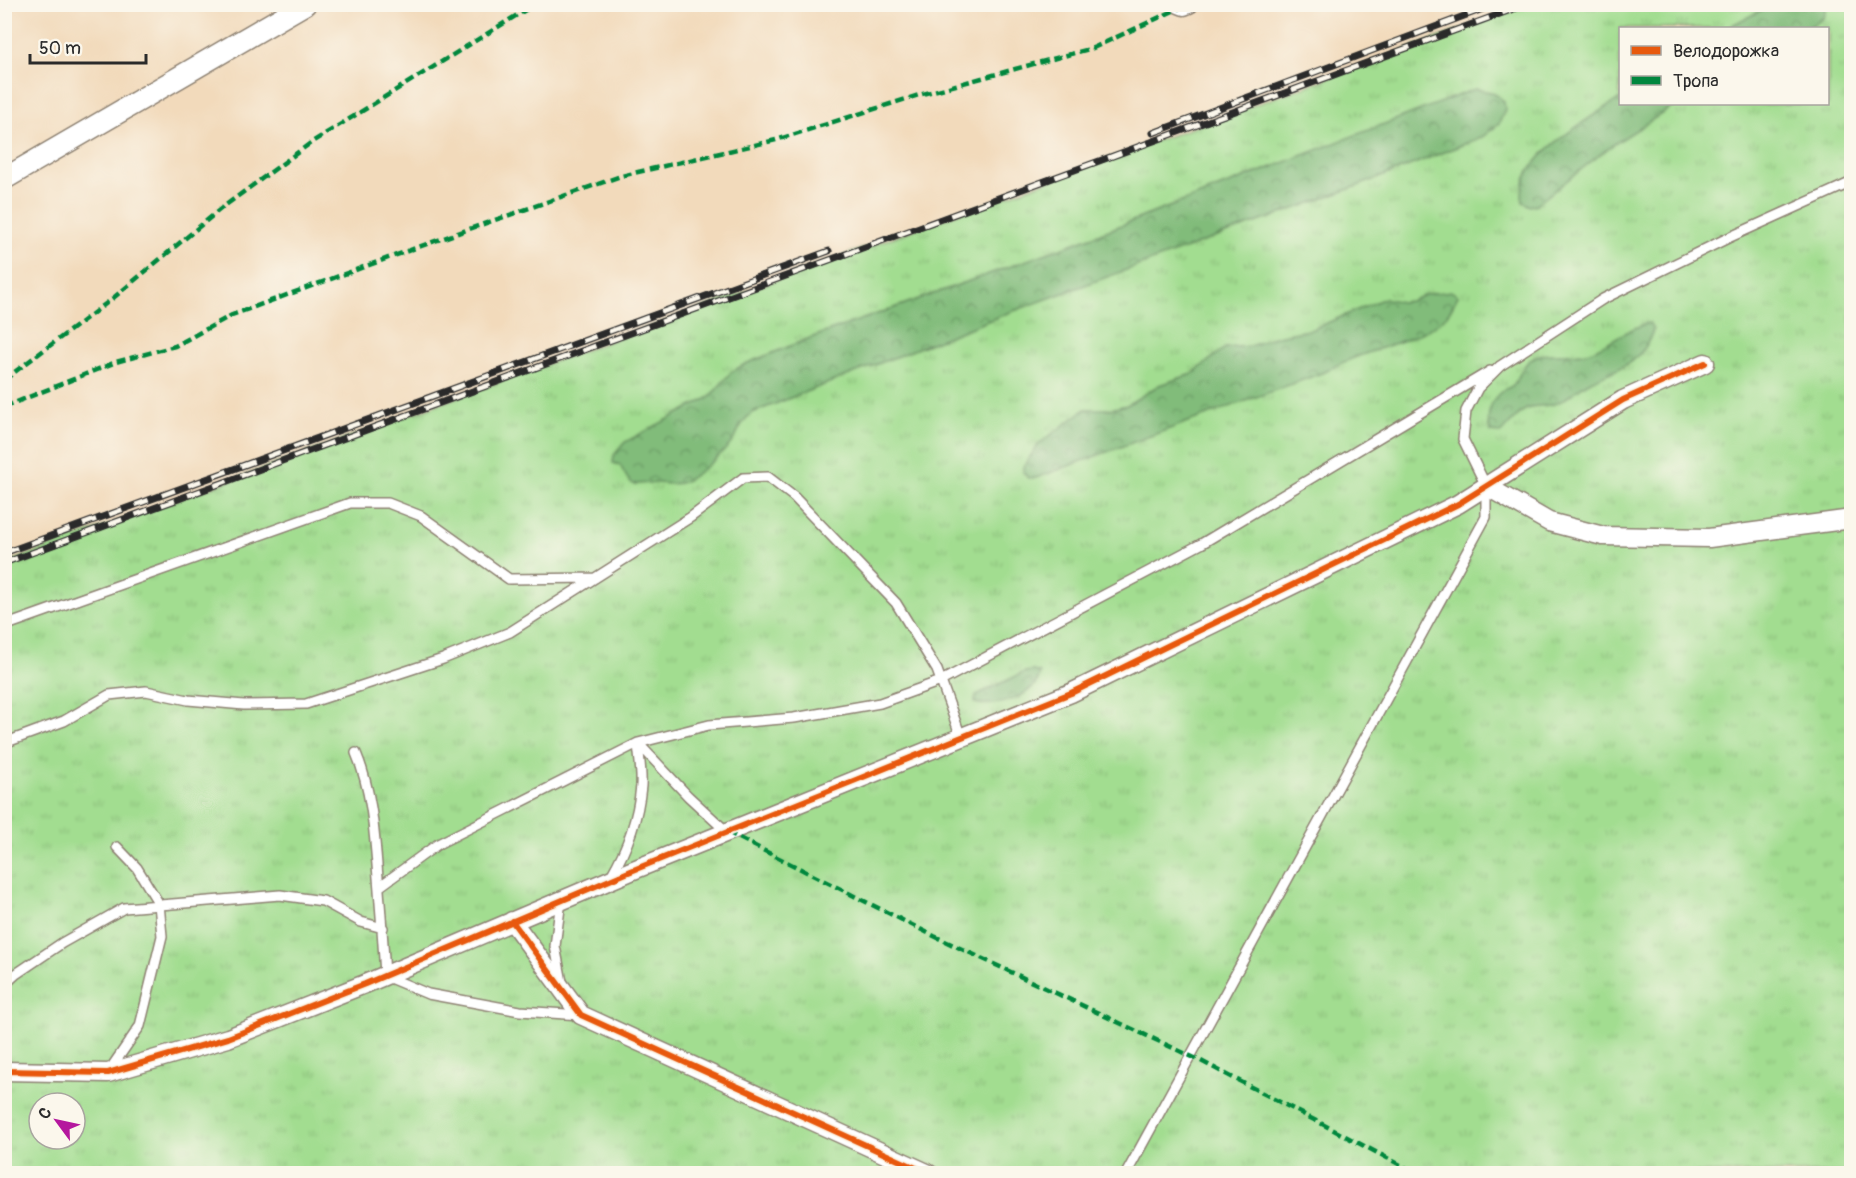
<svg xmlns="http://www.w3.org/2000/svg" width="1856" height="1178" font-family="Pangolin,sans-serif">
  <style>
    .grass { fill: url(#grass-tufts); stroke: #66845e; stroke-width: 1.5; fill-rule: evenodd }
    .forest { fill: url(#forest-crowns); stroke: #567452; stroke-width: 1.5 }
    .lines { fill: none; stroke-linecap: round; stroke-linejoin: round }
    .service-casing { stroke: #8e8273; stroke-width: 12 }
    .minor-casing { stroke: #8e8273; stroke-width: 21 }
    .tertiary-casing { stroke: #8e8273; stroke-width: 24 }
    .service { stroke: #fff; stroke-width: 9 }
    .minor { stroke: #fff; stroke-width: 18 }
    .tertiary { stroke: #fff; stroke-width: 21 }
    .rail-casing { stroke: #2b2b2b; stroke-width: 7 }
    .rail { stroke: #fbf7ec; stroke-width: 4.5; stroke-dasharray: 14; stroke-linecap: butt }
    .quiet { stroke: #00873e; stroke-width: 4.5; stroke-dasharray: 9 4.5; stroke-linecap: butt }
    .cycleway-casing { stroke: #fbf7ec; stroke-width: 10 }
    .cycleway { stroke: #e8590c; stroke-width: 6 }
  </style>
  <defs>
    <pattern id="grass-tufts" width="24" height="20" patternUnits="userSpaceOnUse" patternTransform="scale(1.5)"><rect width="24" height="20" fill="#a2dd90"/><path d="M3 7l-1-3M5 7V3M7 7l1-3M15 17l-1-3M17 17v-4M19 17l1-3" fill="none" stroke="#8cbe7c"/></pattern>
    <pattern id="forest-crowns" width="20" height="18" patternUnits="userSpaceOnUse" patternTransform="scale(1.5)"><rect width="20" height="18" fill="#81bc7a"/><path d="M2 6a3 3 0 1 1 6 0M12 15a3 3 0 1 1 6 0" fill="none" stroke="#6a9964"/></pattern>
  </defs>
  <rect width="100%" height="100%" fill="#fbf7ec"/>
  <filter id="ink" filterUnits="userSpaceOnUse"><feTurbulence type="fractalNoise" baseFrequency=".0167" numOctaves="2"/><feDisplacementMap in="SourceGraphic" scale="12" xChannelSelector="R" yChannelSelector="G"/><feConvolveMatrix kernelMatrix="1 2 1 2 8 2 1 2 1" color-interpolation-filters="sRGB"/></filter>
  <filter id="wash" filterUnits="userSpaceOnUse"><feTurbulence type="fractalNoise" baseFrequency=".008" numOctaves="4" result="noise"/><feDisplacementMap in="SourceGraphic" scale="24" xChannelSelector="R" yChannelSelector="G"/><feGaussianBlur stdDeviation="1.35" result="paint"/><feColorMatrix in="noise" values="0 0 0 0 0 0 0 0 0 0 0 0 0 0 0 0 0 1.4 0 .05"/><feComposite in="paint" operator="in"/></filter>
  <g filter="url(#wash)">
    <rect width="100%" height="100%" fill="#f2dabb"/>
    <path class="grass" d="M1527 5H1851V1173L5 1174V563ZM1620 28H1828V104H1620ZM39 1103H75V1139H39Z"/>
    <path class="forest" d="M1772 5V4L1827 5 1823 18 1808 28H1726Z
      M1475 89 1491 92 1498 96 1504 102 1505 109 1499 124 1482 137 1363 184 1008 313 752 413C742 421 740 428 734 439 728 450 692 480 680 483 671 485 665 483 656 483 632 482 634 493 620 465L613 463 614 455 625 442 710 397 731 372 745 364 810 338 1075 243Z
      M1620 98V104H1677L1611 146 1537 204 1530 206 1523 202C1513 159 1590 119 1620 98Z
      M1451 291 1458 296C1454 303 1451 310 1446 316 1420 343 1359 350 1327 371L1036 478H1028L1023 472 1025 464 1039 444 1085 409H1110L1127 405 1159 385 1192 374 1225 348 1250 346 1277 336 1313 329 1385 298 1401 302 1410 301 1427 294Z
      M1649 323 1654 329C1650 336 1648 344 1643 350 1629 368 1608 372 1589 382 1576 389 1568 400 1554 404 1544 407 1536 404 1527 409 1516 414 1510 426 1500 433L1491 432C1485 419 1490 400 1502 391 1506 388 1511 388 1514 384 1521 374 1524 361 1536 356 1552 351 1571 357 1587 352 1609 345 1626 328 1649 323Z
      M1033 671 1040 673C1036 696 995 709 975 703L976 695 1025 672Z"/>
  </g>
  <g filter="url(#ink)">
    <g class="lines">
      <g class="service-casing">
        <path id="service" d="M4 626 350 503H388L421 516 509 579 595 578
          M4 743 64 721 109 695 146 691 188 700 244 705 306 704 443 659 510 632 691 517 743 478 768 477 794 497 896 603 937 670 961 737
          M356 753C371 789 374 827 377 865 380 902 383 939 385 976L428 994 520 1011 581 1015
          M611 876C627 849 638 818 641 786 642 772 639 757 638 743L688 796 727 832
          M379 887 438 844 638 743 709 725 794 718 880 703 941 681 1201 544 1490 371
          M561 901 555 946 562 982
          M4 985 16 974 62 943 124 908 280 895 323 901 361 922 383 928
          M109 1071 140 1026 162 936 159 904 137 868 117 847
          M1126 1174 1486 517V486L1463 439 1466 411 1478 388 1500 366 1603 299 1728 238 1852 182"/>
      </g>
      <g class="minor-casing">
        <path id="minor" d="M1179 4 1184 6 1189 4
          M1486 486 1549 522 1603 536 1709 538 1852 519
          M512 921 581 1015 929 1174
          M4 1071 108 1073 228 1038 365 984 631 871 1071 693 1458 504 1623 400 1705 363"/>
      </g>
      <g class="tertiary-casing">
        <path id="tertiary" d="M4 179 305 4"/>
      </g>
      <use href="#service" class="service"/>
      <use href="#minor" class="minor"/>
      <use href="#tertiary" class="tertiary"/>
      <g class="rail-casing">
        <path id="rail" d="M1153 133 1496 4
          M4 553 829 251
          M4 563 1527 4"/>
      </g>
      <use href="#rail" class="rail"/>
      <path class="quiet" d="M4 380 112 299 223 207 312 142 535 4
        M4 407 116 362 175 346 232 315 435 241 621 176 776 140 919 95 1093 48 1184 6
        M727 832 934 936 1201 1061 1418 1174"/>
      <g class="cycleway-casing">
        <path id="cycleway" d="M512 921 581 1015 929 1174
          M4 1071 108 1073 228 1038 365 984 631 871 1071 693 1458 504 1623 400 1705 363"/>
      </g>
      <use href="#cycleway" class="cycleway"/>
    </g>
  </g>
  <rect width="1856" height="1178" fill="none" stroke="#fbf7ec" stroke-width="24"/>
  <rect x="1619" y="27" width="210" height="78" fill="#fbf7ec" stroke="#a8a59f" stroke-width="1.5"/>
  <rect x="1631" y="46" width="30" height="9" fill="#e8590c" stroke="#a8a59f" stroke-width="1.5"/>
  <text x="1673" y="57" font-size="18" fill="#2b2b2b">Велодорожка</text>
  <rect x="1631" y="76" width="30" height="9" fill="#00873e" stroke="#a8a59f" stroke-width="1.5"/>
  <text x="1673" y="87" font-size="18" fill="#2b2b2b">Тропа</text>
  <g transform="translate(57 1121) rotate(303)"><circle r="28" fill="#fbf7ec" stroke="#a8a59f" stroke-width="1.5"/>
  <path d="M0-4.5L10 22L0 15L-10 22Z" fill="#b5179e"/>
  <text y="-9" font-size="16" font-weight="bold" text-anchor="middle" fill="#2b2b2b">С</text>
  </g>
  <path d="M30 54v9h116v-9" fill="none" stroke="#2b2b2b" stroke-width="3"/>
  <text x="39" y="54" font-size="18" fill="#2b2b2b" stroke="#fbf7ec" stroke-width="4.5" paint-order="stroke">50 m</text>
</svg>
